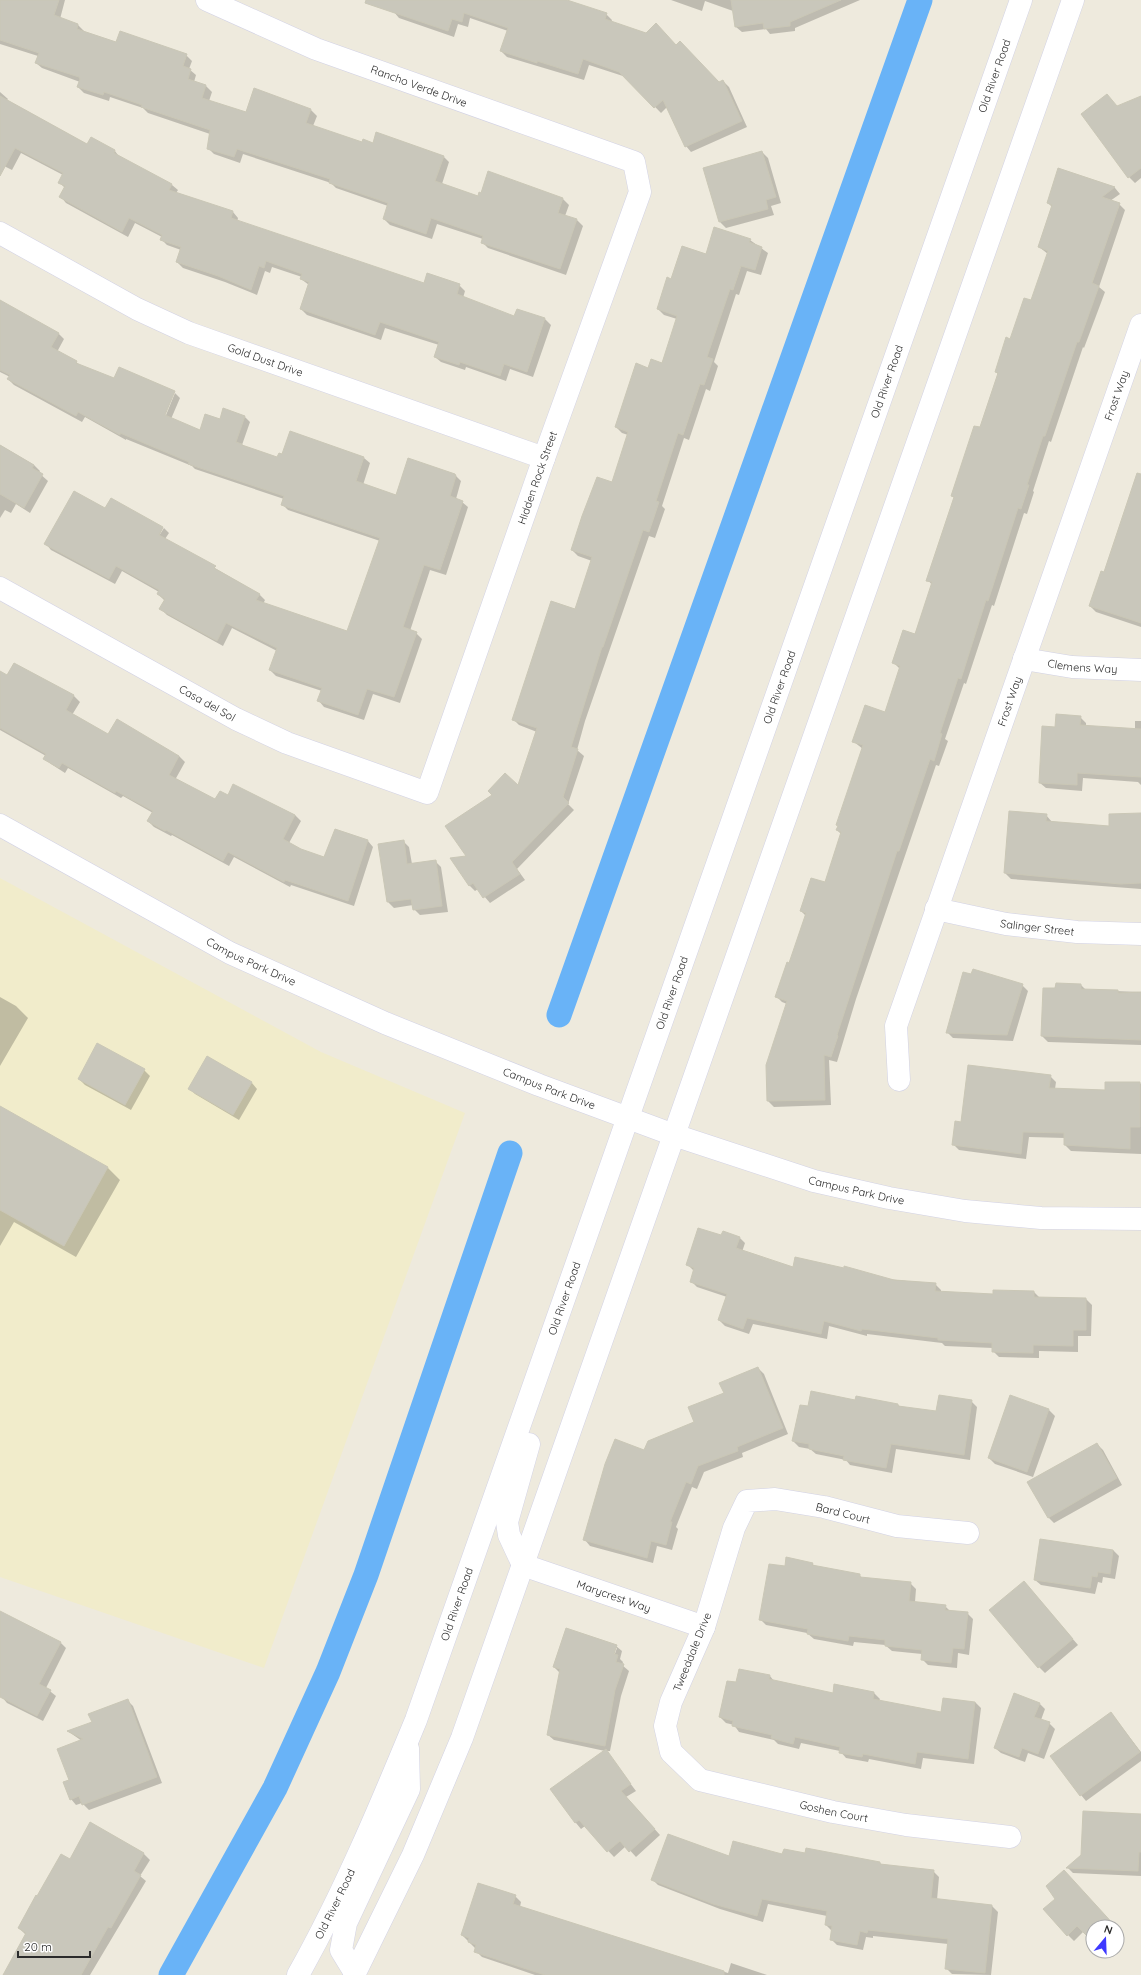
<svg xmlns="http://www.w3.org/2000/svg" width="1141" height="1975" font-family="Quicksand,sans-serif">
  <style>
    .education { fill: #f1eccb }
    .shadow { fill: #0003; fill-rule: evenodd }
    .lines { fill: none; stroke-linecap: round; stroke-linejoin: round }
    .canal { stroke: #69b3f7; stroke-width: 25 }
    .building { fill: #c9c7bb; stroke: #cac7b6 }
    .minor-casing { stroke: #d2d2e5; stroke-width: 23 }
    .tertiary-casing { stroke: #d2d2e5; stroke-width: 23 }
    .secondary-casing { stroke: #d2d2e5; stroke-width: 23 }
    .minor { stroke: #fff; stroke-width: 22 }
    .tertiary { stroke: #fff; stroke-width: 22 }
    .secondary { stroke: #fff; stroke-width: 22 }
    .labels { text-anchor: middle; stroke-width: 3.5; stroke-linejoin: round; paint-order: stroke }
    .street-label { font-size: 11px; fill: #2b2b2b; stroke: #fff }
  </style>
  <rect width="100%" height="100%" fill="#eeeadd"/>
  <path class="education" d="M0 878 321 1052 465 1113 264 1668 0 1577Z"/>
  <path class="shadow" d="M0 0H65L60 19 78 25 84 31 83 32 117 43 186 55 192 61 189 69 196 75 194 82 206 86 212 92 209 101 247 113 254 90 311 110 317 116 313 126 362 143 443 156 449 162 442 184 479 197 482 194 489 172 563 199 569 205 565 216 577 220 583 226 566 275 488 248 482 242 483 239 437 224 432 239 390 225 384 219 388 206 336 188 331 183 243 154 240 163 214 154 208 148 210 134 148 113 143 108 110 97 109 101 84 93 78 87 80 82 42 68 36 63 38 56 0 44Z
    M398 0H546L606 14 612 20 611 23 676 46 719 83 723 81 729 87 747 127 691 152 686 146 667 107 661 113 626 77 589 65 584 80 507 57 501 51 508 31 470 18 468 27 458 24 454 37 399 18 394 12Z
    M671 0H860L795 28V31L770 34 766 29 742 32 736 27 733 11 705 1 702 11Z
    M0 92 8 99 7 100 88 145 91 139 115 151 120 158 172 185 178 190 176 193 233 212 238 218 237 222 424 284 459 285 465 291 463 298 515 317 545 319 551 325 533 377 510 369 506 381 466 367 465 370 441 362 435 357 439 345 385 328 381 340 307 315 301 309 309 285 301 279 302 277 272 267 270 273 265 271 257 295 225 282 183 268 177 262 181 250 167 245 161 239 162 237 135 223 128 237 66 203 61 197 65 188 59 182 63 175 21 153 12 170 0 164Z
    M1141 97V178L1135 183 1129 177 1117 107Z
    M762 152 768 158 781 203 771 206 774 215 726 228 720 222 704 168Z
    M1059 169 1115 188 1120 194 1110 201 1119 204 1125 210 1099 287 1105 292 1084 348 1083 347 1051 442 1049 441 1033 491 1034 492 1027 514 1024 513 994 606 992 605 966 684 964 683 945 739 948 741 939 766 936 765 856 999 837 1062 829 1060 831 1105 774 1107 768 1101 787 1004 782 1002 776 996 790 964 806 916 801 911 825 884 842 835 837 830 863 749 854 742 886 713 900 669 894 663 915 635 932 585 928 580 955 498 952 496 981 429 999 375 996 372 1031 302 1048 254 1039 247 1052 207 1048 203Z
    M750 240 768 253 761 275 747 271 739 295 736 294 714 362 718 366 710 391 706 389 689 440 684 438 662 506 665 509 655 538 649 536 585 721 577 750 584 756 568 804 574 810 517 869 525 880 490 903 478 889 475 891 469 885 467 856 519 787 537 732 519 725 514 720 576 610 592 561 578 556 572 550 613 483 628 435 622 433 616 427 649 369 663 364 677 319 664 315 658 309 672 280 706 255Z
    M0 301 58 333 64 339 57 352 76 362 81 366 114 380 174 392 180 398 171 419 200 431 221 420 244 416 250 422 242 445 278 459 283 455 291 433 364 458 370 463 363 485 396 496 455 475 461 481 456 499 462 502 468 507 446 575 430 570 410 631 416 633 422 639 400 703 373 694 364 720 324 707 319 701 322 691 276 676 270 670 277 651 232 628 223 646 167 615 161 609 165 601 158 594 159 592 122 571 115 584 51 550 46 544 105 509 163 528 157 539 164 528 169 533 165 539 259 594 265 600 263 604 348 632 380 541 288 510 282 504 284 499 195 469 192 466 126 439V440L85 417 82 422 14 385 8 379 10 377 0 372ZM173 393H175L164 420 162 419Z
    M0 445 34 465 40 471 39 473 48 481 30 513 16 504 11 513 5 510 0 518Z
    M1141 474V627L1096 612 1090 606 1105 574Z
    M14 664 74 696 80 702 72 715 109 736 179 756 185 762 175 780 216 801 228 796 234 785 295 815 301 821 289 843 301 850 324 858 335 831 368 841 373 847 354 906 291 885 290 887 234 857 229 866 172 835 171 836 154 827 148 821 153 813 123 796 121 798 68 768 65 773 51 764 45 759 46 756 0 730V672L7 676Z
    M1080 717 1086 723V727L1135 730V721H1141V785L1138 782 1083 778 1082 791 1046 788 1040 783 1056 728Z
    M1141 814V889L1011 879 1005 873 1046 815 1052 822 1110 827Z
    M403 841 409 847 412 864 435 861 441 867 448 912 420 915 414 909 413 905 394 908 388 902Z
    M1056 984 1081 985 1086 990 1141 992V1045L1048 1042 1042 1036Z
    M1022 985 1028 991 1013 1041 953 1038 947 1032Z
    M0 997 16 1006 28 1018 0 1066Z
    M208 1057 252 1083 257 1089 239 1120 195 1094 189 1088Z
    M144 1070 150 1076 131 1110 85 1085 79 1079Z
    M1050 1076 1056 1082 1055 1089 1106 1091 1140 1083 1141 1084V1154L1071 1151 1065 1145V1138L1029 1137 1026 1159 959 1150 953 1144 962 1123Z
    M0 1107 108 1168 120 1180 76 1257 14 1222 0 1246Z
    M722 1237H739L745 1243 742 1252 793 1269 935 1284 941 1290V1293L994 1295 1034 1292 1040 1298 1086 1299 1092 1305 1091 1336H1078V1352L1039 1351V1358L999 1357 993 1351V1348L945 1346 942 1343 867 1334V1336L829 1326 827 1339 753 1324 749 1334 725 1326 719 1320 727 1297 697 1287 691 1281 694 1271 687 1264Z
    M758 1368 764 1374 788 1434 742 1453 743 1457 704 1472 697 1489 692 1487 676 1527 678 1529 672 1550 657 1546 653 1563 590 1546 585 1540 644 1452 695 1423Z
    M856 1401 898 1405 901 1407 937 1413 971 1401 977 1407 970 1460 896 1449 892 1473 850 1465 846 1460 816 1454 810 1449 799 1447 793 1441 809 1407Z
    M1049 1410 1055 1416 1033 1477 995 1464 989 1458Z
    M1097 1444 1103 1450 1122 1485 1054 1523 1048 1517Z
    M1113 1550 1119 1556 1115 1579 1103 1577 1102 1583 1098 1582 1095 1594 1041 1585 1035 1580Z
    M812 1563 815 1567 859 1575 862 1578 910 1583 916 1589 915 1602 945 1606 951 1612 967 1613 973 1619 969 1655 958 1653 957 1668 928 1665 922 1659V1654L892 1651 885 1645 854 1642 853 1646 814 1639 807 1633 766 1625 760 1619 785 1568Z
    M1024 1582 1078 1645 1045 1673 1039 1667Z
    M0 1618 60 1642 66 1648 46 1688 56 1696 43 1721 7 1703 2 1697 0 1687Z
    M616 1646 622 1651 620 1659 623 1662 622 1665 629 1671 621 1696 610 1751H606L636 1791 626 1797 660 1835 636 1857 626 1846 614 1857 585 1826 581 1829 576 1823 551 1789 605 1751 554 1740 548 1735 560 1673 554 1667ZM615 1648H617L613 1659Z
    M740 1670 770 1676 774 1681 833 1695 874 1693 880 1699 879 1701 942 1713 975 1702 981 1708 974 1764 923 1758 921 1769 869 1759 868 1762 846 1758 840 1751 801 1743 799 1749 778 1744 774 1740 739 1732 734 1725 726 1723 720 1717 737 1684Z
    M127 1700 133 1706 162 1783 89 1810 82 1803 76 1805 71 1799V1780L82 1741 69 1732 93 1723Z
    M1039 1703 1045 1709 1041 1720 1049 1723 1055 1729 1044 1759 1028 1753 1025 1762 1001 1753 995 1748Z
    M1111 1713 1141 1752V1761L1086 1801 1081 1795Z
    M1141 1815V1876L1073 1873 1068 1868Z
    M91 1824 144 1854 150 1860 140 1876 146 1881 90 1975H4L26 1935 19 1928 70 1861Z
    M806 1854 880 1863 882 1865 933 1871 939 1877 937 1900 992 1906 998 1912 991 1975 952 1974 946 1968 948 1944 873 1936V1938L866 1937 863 1950 837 1945 831 1939 832 1931 826 1925 827 1916 768 1904 763 1922 720 1909 658 1885 652 1879 729 1858Z
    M515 1896 521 1902 520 1907 728 1973 731 1963 767 1975H535L482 1957 476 1951V1949L462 1935Z
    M1057 1899 1115 1927H1093V1941L1084 1931 1074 1941 1068 1935Z
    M1117 1929 1122 1935 1117 1940Z"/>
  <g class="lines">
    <path class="canal" d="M559 1015 920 0
      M171 1975 275 1788 328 1672 366 1575 510 1153"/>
  </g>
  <path class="building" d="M0 0H59L54 15 78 24 77 29 116 42 120 31 187 54 183 66 191 69 188 79 206 85 202 98 246 112 254 88 311 109 306 123 362 142 363 139 373 143 376 132 444 156 435 181 478 196 479 192 481 193 488 171 563 198 558 213 577 219 560 269 481 243 483 236 431 218 426 234 383 219 388 203 329 183 330 179 237 149 234 157 207 149 210 130 141 107 142 105 104 92 103 95 77 87 80 79 79 77 35 63 39 53 0 40Z
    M366 0H567L607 13 605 19 646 33 656 23 676 45 680 41 719 82 723 80 742 121 685 147 663 100 654 108 619 72 583 59 578 74 537 61V63L500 51 508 28 464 13 462 22 452 19 448 31 365 3Z
    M731 0H841L790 22V26L764 29 763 23 735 27Z
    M1107 94 1117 106 1141 96V168L1128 178 1081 114Z
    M0 96 87 144 91 137 115 150 114 153 172 184 169 190 233 211 231 218 424 283 427 273 460 284 457 294 514 316 517 309 545 318 527 372 504 364 500 376 460 362 459 365 434 357 439 342 380 322 375 335 300 309 309 282 300 279 302 274 266 261 264 268 259 266 251 290 218 276 176 262 181 247 160 240 162 235 129 218 122 232 59 197 65 186 58 183 63 173 15 148 0 176Z
    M762 151 776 197 766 200 768 209 719 222 703 168Z
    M1058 168 1115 187 1102 197 1120 203 1092 283 1099 286 1079 342H1077L1045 436H1043L1027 485H1029L1021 509 1018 508 988 601 986 600 961 679 958 678 940 733 942 734 934 761 930 759 899 851H897L837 1035 838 1036 831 1057 824 1055 825 1100 767 1101 766 1065 787 1001 775 997 787 962 789 963 806 913 800 911 811 878 825 882 841 832 836 830 838 826 836 825 863 745 852 742 865 705 885 712 900 666 892 663 903 630 915 634 932 582 926 581 954 497 951 496 974 426 980 427 998 373 995 372 1006 337 1010 339 1024 298 1031 300 1048 251 1038 247 1052 205 1047 203Z
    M714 227 751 239 749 242 762 247 755 270 741 266 733 290 730 289 707 357 713 359 704 385 700 384 683 435 678 433 656 501 659 502 649 532 643 530 603 647H602L571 747 578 749 563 797 569 803 512 862 520 874 483 898 473 883 469 886 450 858 466 856 445 826 492 795 488 791 505 773 518 785 537 728 512 720 551 601 575 609 592 557 571 550 582 516 597 477 612 482 628 432 615 427 636 363 648 368 651 359 662 363 677 316 657 309 667 277 671 279 682 246 706 254Z
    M0 300 59 333 51 347 77 361 76 363 114 378 119 367 175 391 165 415 200 430 205 414 220 419 223 408 245 416 236 442 242 444V445L277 457 279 453 282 454 290 431 364 457 356 481 396 495 408 458 455 474 456 476 450 496 463 501 440 570 424 565 403 627 417 632 394 697 367 689 358 715 317 701 322 688 269 670 277 648 226 623 217 641 159 609 165 599 157 594 159 590 116 566 109 579 44 544 74 491 105 508 111 498 163 527 159 535 216 566 214 568 260 594 256 600 347 631 380 538 281 505 284 496 188 464 189 462 120 433V435L78 412 76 416 7 379 10 375 0 370Z
    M0 445 34 465 32 468 43 474 24 508 0 494Z
    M1137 473 1141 474V623L1089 606 1101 571 1104 572Z
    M14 663 74 695 66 710 108 734 117 719 179 756 169 775 215 799 220 791 228 795 233 784 295 815 283 839 301 849 324 857 335 829 368 840 348 901 285 880 284 882 228 852 223 861 166 830 165 831 147 821 153 811 116 791 115 793 62 763 59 768 43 759 46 754 0 728V671L7 675Z
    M1056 714 1081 716 1080 725 1141 729V777L1077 773V785L1039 783 1042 726 1055 727Z
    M1009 811 1047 814 1046 821 1109 826V814L1141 813V883L1120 884 1004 873Z
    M404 840 407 864 436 860 442 906 413 910 411 899 387 902 378 844Z
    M973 969 1023 984 1007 1035 946 1033 963 972 971 974Z
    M1056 983 1081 984V989L1118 990V993L1141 992V1040L1041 1036 1043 988H1055Z
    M97 1043 145 1069 125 1105 78 1079Z
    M207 1056 252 1082 233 1115 188 1089Z
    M968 1065 1051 1075 1049 1088 1105 1090V1082H1140V1127H1130V1149L1064 1145V1133L1023 1132 1021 1154 952 1145 955 1121 961 1122Z
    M0 1106 108 1167 64 1246 0 1210Z
    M698 1228 721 1235 723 1231 740 1237 736 1248 793 1267 795 1257 844 1268V1266L894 1280 936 1283 935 1291 993 1294V1290L1034 1291V1297L1086 1298V1330H1073V1346L1033 1345V1353L992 1352V1343L938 1340V1338L862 1329 861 1331 824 1321 821 1334 747 1318 743 1329 718 1320 727 1294 690 1282 694 1268 686 1265Z
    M758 1367 783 1428 737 1447 738 1451 698 1466 691 1484 686 1482 670 1522H672L666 1545 651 1541 647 1558 583 1540 605 1464 615 1439 644 1450 648 1441 694 1422 688 1407 724 1393 719 1383Z
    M811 1391 855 1400 856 1396 898 1404V1406L936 1411 939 1395 972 1400 964 1455 891 1444 886 1468 843 1460 844 1456 809 1449V1444L792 1441 800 1405 808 1406Z
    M1010 1395 1049 1409 1027 1472 988 1458Z
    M1097 1443 1117 1478 1048 1518 1027 1482Z
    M1040 1539 1113 1550 1110 1574 1098 1572 1097 1577 1092 1576 1090 1588 1034 1580Z
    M786 1557 813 1563 812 1565 860 1574V1577L911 1582 909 1601 946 1605 945 1610 968 1612 964 1649 953 1648 951 1663 921 1660 922 1650 885 1646V1640L849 1636 848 1641 807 1634 808 1629 759 1620 769 1564 785 1566Z
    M1024 1581 1073 1639 1038 1668 989 1610Z
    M0 1611 61 1642 39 1684 51 1690 37 1716 0 1697Z
    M566 1628 617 1645 614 1654 618 1655 616 1662 624 1664 615 1690 605 1746 547 1735 560 1669 553 1667Z
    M739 1669 770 1675 769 1679 833 1693 834 1684 874 1692 873 1699 941 1712 943 1698 975 1702 968 1759 917 1752 915 1764 863 1754 862 1757 839 1753 840 1747 795 1737 793 1744 771 1738 772 1735 732 1726 733 1721 719 1717 727 1681 736 1682Z
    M1014 1693 1040 1703 1034 1717 1050 1722 1038 1754 1022 1748 1019 1757 994 1748Z
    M128 1699 157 1777 82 1805 79 1796 70 1800 63 1782 69 1780 57 1749 83 1739 67 1731 92 1722 88 1714Z
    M1111 1712 1140 1752 1080 1796 1050 1756Z
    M606 1749 631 1784 621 1791 655 1829 629 1852 620 1841 607 1852 579 1820 575 1823 550 1789Z
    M1083 1811 1141 1814V1852H1139L1138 1871 1066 1868 1081 1855Z
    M90 1822 144 1853 134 1871 141 1875 111 1928 108 1927 81 1975H3L26 1933 18 1928 36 1895 37 1896 61 1854 70 1859Z
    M668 1834 729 1856 733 1841 782 1854 784 1849 805 1853 806 1848 880 1862V1864L934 1870 931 1898 992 1905 985 1973 945 1969 948 1939 868 1930 867 1933 860 1931 857 1945 830 1940 832 1926 825 1925 827 1911 762 1899 757 1916 713 1904 651 1880Z
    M1064 1870 1116 1927H1093V1940L1089 1936 1088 1937 1077 1926 1067 1936 1043 1909 1055 1899 1046 1886Z
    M478 1883 516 1895 513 1904 724 1971V1975H545L474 1952 476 1945 468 1942 469 1938 461 1935Z"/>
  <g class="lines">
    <g class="minor-casing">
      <g id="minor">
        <path id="s1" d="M0 233 137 309 189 333 544 458"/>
        <path id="s2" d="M0 588 236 719 287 743 427 793 544 458 640 192 634 162 316 49 207 0"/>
        <path id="s3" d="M1024 659 1072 667 1141 670"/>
        <path id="s4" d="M936 909 1006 924 1077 932 1141 934"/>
        <path id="s5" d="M899 1080 896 1026 1141 325"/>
        <path id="s6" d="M968 1533 897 1526 824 1507 775 1499 747 1501 734 1528 704 1627 671 1702 665 1726 671 1752 700 1780 833 1812 906 1825 1010 1837"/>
        <path id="s7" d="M523 1565 704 1627"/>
      </g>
    </g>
    <g class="tertiary-casing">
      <g id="tertiary">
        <path id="s8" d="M0 825 230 953 385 1023 539 1085 674 1135 814 1181 889 1198 965 1211 1041 1218 1141 1219"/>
      </g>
    </g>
    <g class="secondary-casing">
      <g id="secondary">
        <path d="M523 1565 509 1535 507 1522 529 1444"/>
        <path d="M355 1973 341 1950 346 1923 409 1789 408 1749"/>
        <path id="s9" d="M298 1975C344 1893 380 1807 416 1720L1021 0"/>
        <path d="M354 1975 413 1855 462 1738 1073 0"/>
      </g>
    </g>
    <use href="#minor" class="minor"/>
    <use href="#tertiary" class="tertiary"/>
    <use href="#secondary" class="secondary"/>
  </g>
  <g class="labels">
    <g class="street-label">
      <text dy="4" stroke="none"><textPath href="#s9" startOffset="2024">Old River Road</textPath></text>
      <text transform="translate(419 86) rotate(20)" y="4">Rancho Verde Drive</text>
      <text dy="4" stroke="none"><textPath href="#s1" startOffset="295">Gold Dust Drive</textPath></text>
      <text dy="4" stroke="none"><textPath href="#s9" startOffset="1700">Old River Road</textPath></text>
      <text dy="4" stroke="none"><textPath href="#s5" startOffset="722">Frost Way</textPath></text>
      <text dy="4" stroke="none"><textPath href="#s2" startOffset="809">Hidden Rock Street</textPath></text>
      <text dy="4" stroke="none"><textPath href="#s3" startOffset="59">Clemens Way</textPath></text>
      <text dy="4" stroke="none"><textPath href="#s9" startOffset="1376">Old River Road</textPath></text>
      <text dy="4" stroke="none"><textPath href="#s5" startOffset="398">Frost Way</textPath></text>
      <text dy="4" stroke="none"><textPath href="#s2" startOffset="237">Casa del Sol</textPath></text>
      <text dy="4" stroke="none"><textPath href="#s4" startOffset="103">Salinger Street</textPath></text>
      <text dy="4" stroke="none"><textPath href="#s8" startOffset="286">Campus Park Drive</textPath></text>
      <text dy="4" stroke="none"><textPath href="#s9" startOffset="1052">Old River Road</textPath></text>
      <text dy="4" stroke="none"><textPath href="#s8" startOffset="610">Campus Park Drive</textPath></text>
      <text dy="4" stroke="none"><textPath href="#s8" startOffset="934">Campus Park Drive</textPath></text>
      <text dy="4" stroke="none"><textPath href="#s9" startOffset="728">Old River Road</textPath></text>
      <text transform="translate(843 1513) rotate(14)" y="4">Bard Court</text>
      <text dy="4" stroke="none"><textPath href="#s7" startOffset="96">Marycrest Way</textPath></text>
      <text dy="4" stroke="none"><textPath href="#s9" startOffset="404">Old River Road</textPath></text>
      <text transform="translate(692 1652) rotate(-68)" y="4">Tweeddale Drive</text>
      <text dy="4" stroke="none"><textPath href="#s6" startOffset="669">Goshen Court</textPath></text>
      <text dy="4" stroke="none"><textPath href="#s9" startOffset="80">Old River Road</textPath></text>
    </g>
  </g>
  <g transform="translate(1105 1939) rotate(19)"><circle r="19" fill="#ffffff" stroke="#aaaaaa"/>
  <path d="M0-3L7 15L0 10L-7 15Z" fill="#3e39ff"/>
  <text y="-6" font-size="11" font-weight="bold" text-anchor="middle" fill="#2b2b2b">N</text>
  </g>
  <path d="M18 1951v6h72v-6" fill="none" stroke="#2b2b2b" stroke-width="2"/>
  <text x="24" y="1951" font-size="12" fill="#2b2b2b" stroke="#ffffff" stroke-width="3" paint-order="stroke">20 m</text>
</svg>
